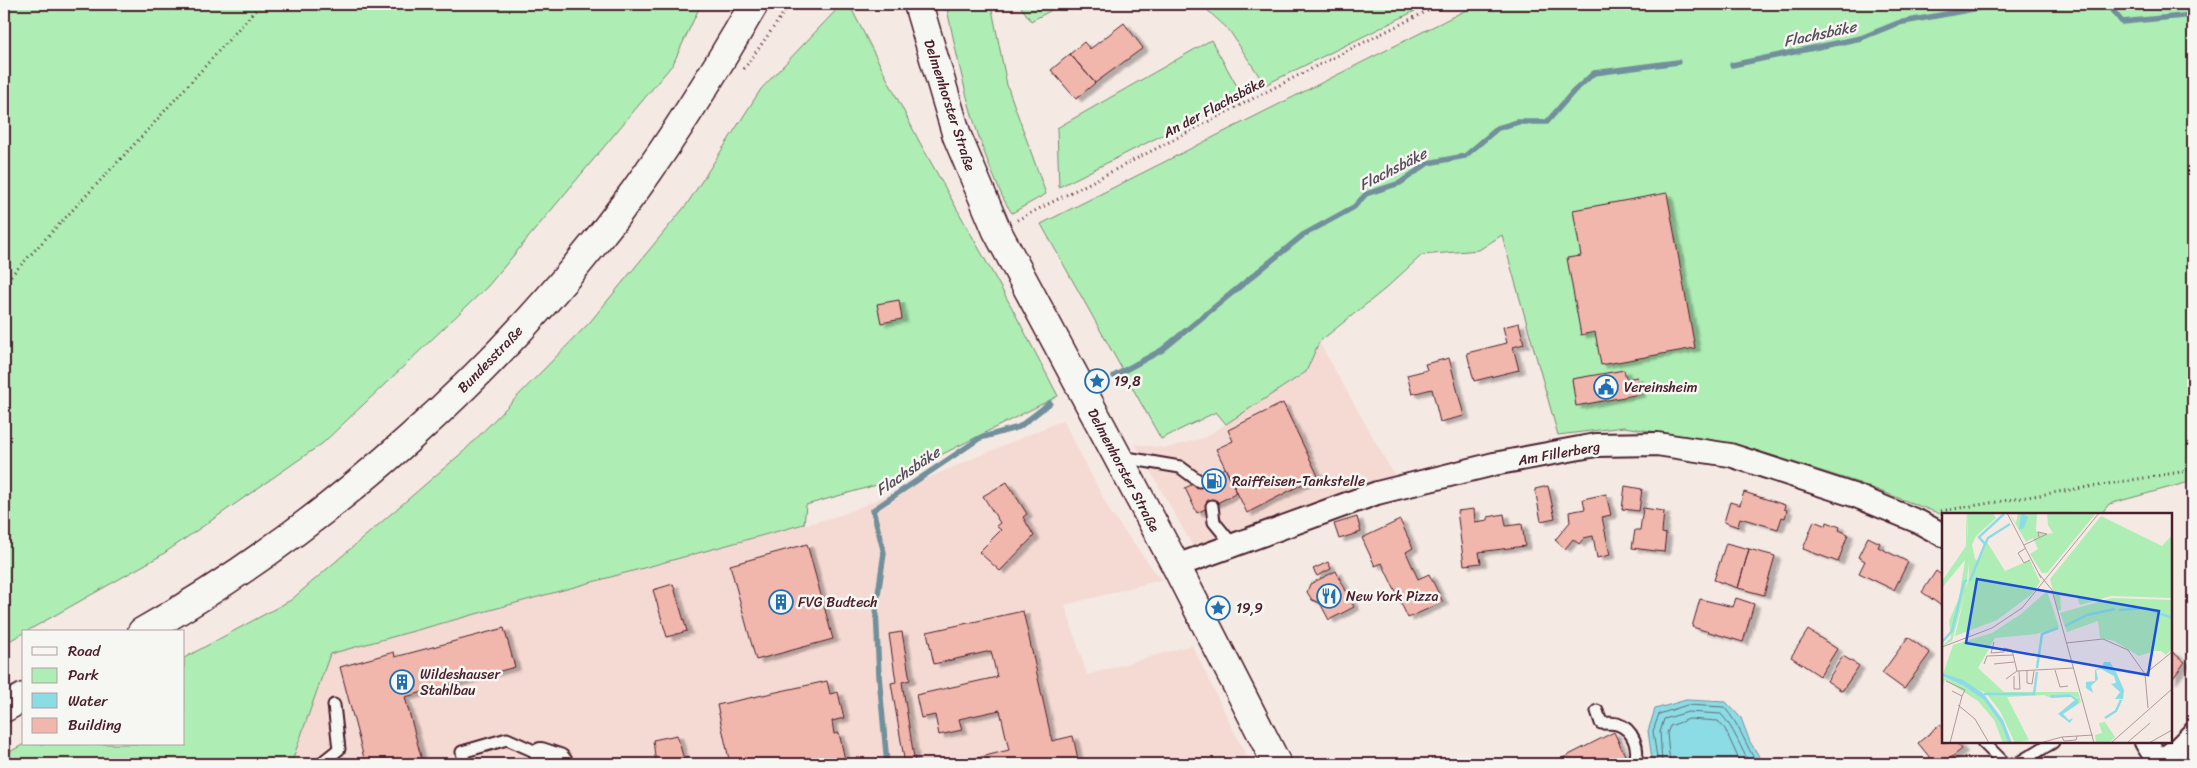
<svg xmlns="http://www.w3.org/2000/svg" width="2197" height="768" font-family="Sriracha,sans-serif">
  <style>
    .built { fill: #f4dad3 }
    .green { fill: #aeedb4; stroke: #7c8670 }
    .water { fill: #8bdce5; stroke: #71909b }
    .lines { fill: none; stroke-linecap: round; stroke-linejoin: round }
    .shore { stroke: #646b75; stroke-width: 1 }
    .stream { stroke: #71909b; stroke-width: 5.5 }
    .building { fill: #f1b6ac; stroke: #4a1f2b; filter: url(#shadow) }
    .lane-casing { stroke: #4a1f2b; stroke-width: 15 }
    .street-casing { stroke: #4a1f2b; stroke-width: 26 }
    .secondary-casing { stroke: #4a1f2b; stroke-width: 31 }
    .path { stroke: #4a1f2b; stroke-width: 3; stroke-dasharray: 1 4; stroke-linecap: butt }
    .lane { stroke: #f6f6f2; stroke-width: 11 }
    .street { stroke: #f6f6f2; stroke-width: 22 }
    .secondary { stroke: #f6f6f2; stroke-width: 28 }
    .labels { text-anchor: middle; stroke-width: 5; stroke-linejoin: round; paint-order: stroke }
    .street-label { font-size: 14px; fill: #4a1f2b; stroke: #f6f6f2 }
    .poi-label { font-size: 14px; fill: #4a1f2b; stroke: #f6f6f2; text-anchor: start }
    .water-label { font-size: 15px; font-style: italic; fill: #5a4e5a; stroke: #f6f6f2 }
    .inset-river { fill: none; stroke: #8bdce5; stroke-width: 2.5 }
    .inset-road { fill: none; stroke: #b1989a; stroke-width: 1 }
    .view { fill: #1d4ed8; fill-opacity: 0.15; stroke: #1d4ed8; stroke-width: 2.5 }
    .inset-edge { fill: none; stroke: #4a1f2b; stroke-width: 2.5 }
  </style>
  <defs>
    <filter id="shadow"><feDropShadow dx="5.5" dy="3" stdDeviation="1" flood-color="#0004"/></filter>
  </defs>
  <rect width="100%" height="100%" fill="#f5e9e4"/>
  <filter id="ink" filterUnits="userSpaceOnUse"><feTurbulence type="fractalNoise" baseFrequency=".02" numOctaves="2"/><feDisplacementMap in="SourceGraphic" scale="10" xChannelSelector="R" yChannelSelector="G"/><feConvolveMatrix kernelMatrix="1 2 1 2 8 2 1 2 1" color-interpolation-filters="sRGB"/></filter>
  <g filter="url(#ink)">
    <path class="built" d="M1319 342 1396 478 1196 552 1135 444 1166 448 1204 438 1306 372Z
      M1063 420 1111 513 1161 580 1065 605 1087 675 1192 645 1250 764H291L330 654 841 515Z"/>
    <path class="green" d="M4 4H701L673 64 488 286 323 443 160 556 4 644Z
      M842 4H849L919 141 1011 306 1058 396 887 482 806 505 804 524 330 654 291 764H4V755L24 744H184V658L291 600 464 451 590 322 687 204 761 89Z
      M946 4H991L1007 85 1046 194 1012 213C1003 201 998 186 992 172 969 117 958 61 946 4Z
      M1019 4H1063L1031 21Z
      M1186 4H1429L1265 85 1229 30 1204 7Z
      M1478 4H2193V481L2109 504 2101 514 1943 515 1859 483 1736 444 1624 427 1558 435 1502 235 1479 250 1422 255 1385 289 1319 342 1306 372 1226 424 1216 412 1161 439 1041 224Z
      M1211 40 1242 95 1059 187 1057 128Z"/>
    <path class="water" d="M1686 700 1726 702 1741 718 1750 742 1764 764H1650L1652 759 1648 731 1655 709Z"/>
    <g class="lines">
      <path class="shore" d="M1656 764 1657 758 1653 731 1659 714 1687 705 1724 707C1739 724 1746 745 1757 764
        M1662 764 1660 732 1664 719 1688 712 1721 714C1734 728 1740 747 1750 764
        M1670 764 1667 733 1670 726 1689 719 1718 721 1725 729 1741 764"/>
      <path class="stream" d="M2096 4 2111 8 2122 22 2193 15
        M1732 65 1861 38 1898 23 2000 4
        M1114 376 1162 350 1303 235 1354 207 1366 194 1400 183 1428 163 1465 156 1498 128 1518 122H1547L1573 92 1594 73 1678 62
        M887 764 879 676 876 608 884 553 873 510 980 438 1019 427 1050 403"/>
    </g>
    <path class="building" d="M1124 23 1143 48 1095 83 1070 54 1084 42 1090 49Z
      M1070 54 1095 83 1076 99 1051 70Z
      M1667 193 1695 348 1601 365 1595 332 1581 335 1567 258 1581 256 1573 210Z
      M899 300 902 319 881 323 877 304Z
      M1519 323 1524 344 1513 347 1519 370 1474 381 1467 353 1507 343 1503 327Z
      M1449 358 1464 416 1440 422 1432 389 1412 394 1407 375 1427 370 1425 364Z
      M1624 370 1626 379 1637 377 1640 394 1576 406 1572 379Z
      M1283 403 1318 476 1247 513 1216 449 1233 441 1228 430Z
      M1225 468 1237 493 1197 513 1185 488Z
      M1007 482 1027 514 1023 517 1034 536 1000 571 979 552 1001 530 996 526 1000 523 983 496Z
      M1548 486 1555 518 1541 521 1535 489Z
      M1625 486 1642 489 1639 511 1622 509Z
      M1744 492 1785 505 1784 509 1787 510 1785 518 1782 517 1778 529 1740 518 1738 527 1724 522 1730 502 1740 505Z
      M1606 494 1611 515 1602 517 1610 555 1597 558 1593 536 1584 538 1579 544 1573 539 1565 549 1555 540 1570 522 1569 512 1585 509 1583 499Z
      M1643 508 1664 511 1662 533 1666 534 1664 552 1632 548 1635 530H1640Z
      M1474 509 1475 522 1488 520V517L1504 514 1506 526 1522 524 1525 546 1479 552 1481 563 1464 565 1457 511Z
      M1357 517 1361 532 1339 539 1334 524Z
      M1400 520 1413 548 1406 552 1418 579 1429 574 1443 602 1408 618 1382 563 1375 566 1362 538Z
      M1814 521 1826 526 1827 522 1840 527 1839 530 1848 534 1838 562 1803 549Z
      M1868 537 1880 543 1878 547 1908 562 1894 590 1859 573 1865 561 1858 557Z
      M1726 543 1749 549 1738 588 1714 580Z
      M807 544 833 639 756 660 730 565Z
      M1749 549 1775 556 1764 595 1738 588Z
      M1328 562 1331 569 1317 576 1313 569Z
      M1336 571 1354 607 1329 620 1320 603 1312 600 1307 592 1310 584Z
      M1936 571 1943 576V607L1922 592Z
      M673 584 687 631 667 637 653 590Z
      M1736 598 1754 604 1743 642 1692 627 1700 599 1733 607Z
      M1023 611 1052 741 1073 736 1079 764H974L973 759 1009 750 1000 710 959 719 962 730 939 735 935 715 921 718 916 695 997 677 991 651 934 664 927 632Z
      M504 628 515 667 405 697 423 764H358L365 762 340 667 394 652 395 657Z
      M1808 630 1837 649 1820 676 1791 657Z
      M902 632 910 680 902 682 915 764H905L891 683 896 682 889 634Z
      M1908 637 1930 653 1904 689 1882 673Z
      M2171 651 2185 662 2171 681Z
      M1843 656 1859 666 1842 691 1827 681Z
      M827 681 830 694 838 692 844 718 832 721 834 734 839 733 846 764H730L717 705Z
      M1941 724 1943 726V742H1956L1962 749 1943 764H1935L1918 743Z
      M1614 732 1629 764H1551Z
      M677 735 685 763 684 764H656L653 740Z"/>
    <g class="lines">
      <g class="lane-casing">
        <path id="lane" d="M1121 457 1180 467 1199 481
          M1212 506 1214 522 1232 544
          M1597 711 1601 723C1606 723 1612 723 1617 724 1633 729 1641 749 1634 764
          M1983 742 2005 764
          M324 764V761L339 749 334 705
          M465 764 462 752 507 739 541 754
          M2017 764 2053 742"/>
      </g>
      <g class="street-casing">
        <path id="street" d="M1176 566 1377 493 1494 464 1596 445 1657 444 1730 455 1856 496 1919 522 1943 535
          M2146 742 2160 764
          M541 754 559 760 562 764
          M2159 762 2179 748 2193 734"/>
      </g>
      <g class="secondary-casing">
        <path id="secondary" d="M918 4 957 136 997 231 1176 566 1277 764
          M142 632C330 526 507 365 634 192 678 131 717 68 754 4
          M4 708 24 697"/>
      </g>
      <path class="path" d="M744 69 790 4
        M1017 220C1159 148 1299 73 1442 4
        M4 283 144 134 261 4
        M1941 511 2193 470
        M1463 758 1466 764"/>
      <use href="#lane" class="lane"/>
      <use href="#street" class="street"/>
      <use href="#secondary" class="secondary"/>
    </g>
  </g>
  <defs>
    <g id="sight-ring" transform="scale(1.25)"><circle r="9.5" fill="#f6f6f2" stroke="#1f6fb2" stroke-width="1.5"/><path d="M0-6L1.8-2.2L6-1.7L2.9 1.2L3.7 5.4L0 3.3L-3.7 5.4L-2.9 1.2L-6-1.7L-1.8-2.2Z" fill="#1f6fb2"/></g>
    <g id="civic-ring" transform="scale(1.25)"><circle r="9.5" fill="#f6f6f2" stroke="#1f6fb2" stroke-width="1.5"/><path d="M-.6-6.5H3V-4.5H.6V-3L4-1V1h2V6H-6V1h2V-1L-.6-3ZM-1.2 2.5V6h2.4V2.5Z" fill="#1f6fb2"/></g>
    <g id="fuel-ring" transform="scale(1.25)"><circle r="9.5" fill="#f6f6f2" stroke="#1f6fb2" stroke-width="1.5"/><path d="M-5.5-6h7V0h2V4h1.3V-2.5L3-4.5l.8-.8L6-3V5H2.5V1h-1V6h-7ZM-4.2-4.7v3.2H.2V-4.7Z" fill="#1f6fb2"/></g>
    <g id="restaurant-ring" transform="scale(1.25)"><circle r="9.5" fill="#f6f6f2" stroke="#1f6fb2" stroke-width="1.5"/><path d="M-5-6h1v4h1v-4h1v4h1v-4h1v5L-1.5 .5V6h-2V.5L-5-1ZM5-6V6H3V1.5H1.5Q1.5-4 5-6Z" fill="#1f6fb2"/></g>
    <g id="building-ring" transform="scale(1.25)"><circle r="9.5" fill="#f6f6f2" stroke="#1f6fb2" stroke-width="1.5"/><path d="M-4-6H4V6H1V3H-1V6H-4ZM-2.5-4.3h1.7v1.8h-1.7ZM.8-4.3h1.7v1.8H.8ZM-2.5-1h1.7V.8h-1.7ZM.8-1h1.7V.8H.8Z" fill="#1f6fb2"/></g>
  </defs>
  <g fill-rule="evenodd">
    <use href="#sight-ring" x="1097" y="381"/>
    <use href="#civic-ring" x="1606" y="387"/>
    <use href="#fuel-ring" x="1214" y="481"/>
    <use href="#restaurant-ring" x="1329" y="596"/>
    <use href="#building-ring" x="781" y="602"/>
    <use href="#sight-ring" x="1218" y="608"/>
    <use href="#building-ring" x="402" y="682"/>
  </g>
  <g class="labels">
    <g class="street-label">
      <text transform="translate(950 105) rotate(72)" y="5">Delmenhorster Straße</text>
      <text transform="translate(1214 107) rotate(-28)" y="5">An der Flachsbäke</text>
      <text transform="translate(490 359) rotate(-46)" y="5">Bundesstraße</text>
      <text transform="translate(1559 453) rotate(-10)" y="5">Am Fillerberg</text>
      <text transform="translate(1124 470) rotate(62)" y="5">Delmenhorster Straße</text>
    </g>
    <g class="poi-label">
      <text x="1114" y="386">19,8</text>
      <text x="1624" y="392">Vereinsheim</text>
      <text x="1232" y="486">Raiffeisen-Tankstelle</text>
      <text x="1346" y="601">New York Pizza</text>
      <text x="798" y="607">FVG Budtech</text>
      <text x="1236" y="613">19,9</text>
      <text x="420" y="679">Wildeshauser<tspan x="420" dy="16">Stahlbau</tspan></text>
    </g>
    <g class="water-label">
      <text transform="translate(1820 34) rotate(-12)" y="5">Flachsbäke</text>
      <text transform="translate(1393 169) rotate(-27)" y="5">Flachsbäke</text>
      <text transform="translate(908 471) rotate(-34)" y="5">Flachsbäke</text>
    </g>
  </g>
  <g transform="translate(1942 513)">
    <rect width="230" height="230" fill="#f5e9e4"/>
    <path d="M24 0 27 47 24 77 10 128 0 133 9 125 7 108 17 85 23 47 0 75V68L24 33ZM25 0H51L54 5 34 23 30 32 33 46 36 48 45 29 63 58 88 47 98 69 90 81 55 107 13 123 27 64ZM67 0 74 10 76 0H95L94 18 105 21 111 20 106 12 105 0H154L105 60H100L88 41 96 36 91 25 84 29ZM159 3 220 33 230 22V85L169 83 138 92 135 84 120 83 118 79 119 97 116 98 108 66ZM105 78 117 114 94 121 53 125 36 155 62 179H136L139 189 136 191V185L126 181 108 182 109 185 102 182 65 184 87 227 73 230 58 198 44 180 1 161 11 132 50 120 79 101ZM170 85 230 87V136L224 142 219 138H212L197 143 172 128 158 125 156 108 125 119 118 100ZM1 164 22 173 42 187 59 211 66 230H61L52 207 36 188 3 167 0 175ZM163 209 173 224 167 230H154L153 222 160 220 157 210Z" fill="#aeedb4"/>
    <path d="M79 0H87L82 2 86 4 82 15 77 17ZM162 149H168L174 159 182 177 181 186H173L178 179 169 171 174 170 172 163 159 156 154 157 156 166 149 173 151 180 144 175V169L153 168V157L160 154ZM0 160 21 167 41 180 61 207 70 230H66L59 211 42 187 22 173 0 163ZM127 181 136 186V191L121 201 127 207 131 205 128 210 116 201 133 187 129 184 109 185 108 182Z" fill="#8bdce5"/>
    <path class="inset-river" d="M43 31 46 25 68 11M28 68 43 31 37 24 62 1M177 97 204 95 230 105M123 113 145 102 173 96M0 129 10 118 22 69 25 67M95 155 100 121 116 115M42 181H92L95 159M163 205 174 198 179 187"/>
    <path class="inset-road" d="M65 0 99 65M82 32 105 21 96 19 97 24M84 35 76 40 82 50 88 47M97 61 110 77 152 230M52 129 49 140 62 139V135L70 137 75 158M124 130 161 126 186 137 203 161 206 195M0 134 50 115 80 95 157 0M42 151 45 143 71 142M52 151 72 149M113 157 118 174 126 173M85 158V170L90 171 92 158M203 161 230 139M72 163V176H78L77 158M64 166 75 158 132 155M4 168 23 177 20 183M16 192 33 206 47 230M120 224 122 228 134 227 135 223M186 229 208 210M8 230 20 183 10 178M98 230 120 224 151 222M169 230 230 176M207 230 230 217"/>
    <path class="view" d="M35 66 217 98 206 162 24 130Z"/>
    <rect width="230" height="230" class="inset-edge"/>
  </g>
  <rect width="2197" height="768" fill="none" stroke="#f6f6f2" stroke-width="20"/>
  <rect x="10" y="10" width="2177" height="748" fill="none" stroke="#4a1f2b" stroke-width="2" filter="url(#ink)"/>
  <rect x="22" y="630" width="162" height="115" fill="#f6f6f2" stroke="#b1a0a2"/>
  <rect x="32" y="647" width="25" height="8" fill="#f6f6f2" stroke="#b1a0a2"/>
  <text x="68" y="656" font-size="15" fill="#4a1f2b">Road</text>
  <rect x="32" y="668" width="25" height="15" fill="#aeedb4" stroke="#b1a0a2"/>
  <text x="68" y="680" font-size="15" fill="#4a1f2b">Park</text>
  <rect x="32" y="693" width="25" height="15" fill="#8bdce5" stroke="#b1a0a2"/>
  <text x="68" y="706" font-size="15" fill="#4a1f2b">Water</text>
  <rect x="32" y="718" width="25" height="15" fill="#f1b6ac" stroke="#b1a0a2"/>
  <text x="68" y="730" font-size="15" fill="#4a1f2b">Building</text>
</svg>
